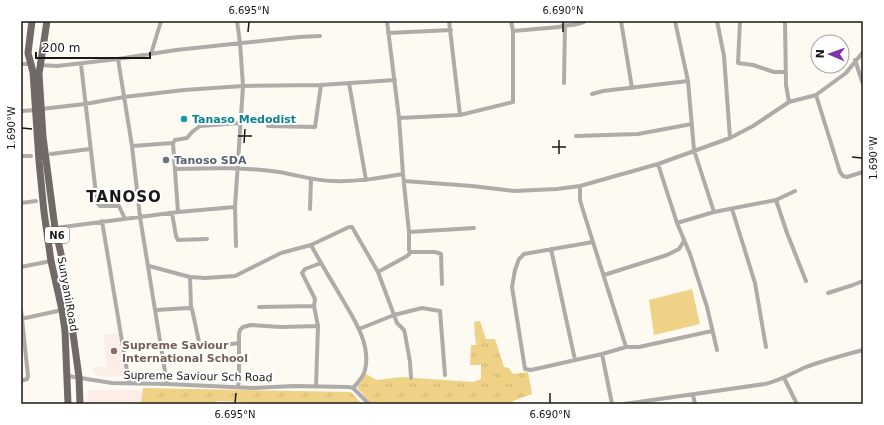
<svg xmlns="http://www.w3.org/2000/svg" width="884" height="425" font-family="'DejaVu Sans',sans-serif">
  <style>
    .education { fill: #fcede7 }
    .grass { fill: url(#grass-tufts) }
    .garden { fill: #efd286 }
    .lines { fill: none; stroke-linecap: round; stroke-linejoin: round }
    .minor { stroke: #afaba9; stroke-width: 4 }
    .primary { stroke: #706967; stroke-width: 7 }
    .ticks { fill: none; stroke: #191815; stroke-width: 1.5 }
    .culture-dot { fill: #0f9aa8; stroke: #fff; stroke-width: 1.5 }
    .worship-dot { fill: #6b7280; stroke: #fff; stroke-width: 1.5 }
    .education-dot { fill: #8d6e63; stroke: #fff; stroke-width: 1.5 }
    .labels { text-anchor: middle; stroke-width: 4; stroke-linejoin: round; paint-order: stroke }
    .shield { fill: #fff; stroke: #5e5d5b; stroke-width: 1 }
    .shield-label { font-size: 10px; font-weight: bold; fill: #191815 }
    .culture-label { font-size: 11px; font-weight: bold; fill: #0d838f; stroke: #fff; text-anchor: start }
    .worship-label { font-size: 11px; font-weight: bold; fill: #5b616d; stroke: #fff; text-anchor: start }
    .street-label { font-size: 11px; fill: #191815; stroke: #fff }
    .education-label { font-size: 11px; font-weight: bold; fill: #785e54; stroke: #fff; text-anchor: start }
    .district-label { font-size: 15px; font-weight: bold; letter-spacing: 1px; fill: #191815; stroke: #fff }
    .neatline { fill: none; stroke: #191815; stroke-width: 1.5 }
    .ticks-label { font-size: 10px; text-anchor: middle; fill: #191815 }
  </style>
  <defs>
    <pattern id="grass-tufts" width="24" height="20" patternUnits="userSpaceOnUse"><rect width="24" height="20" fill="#efd286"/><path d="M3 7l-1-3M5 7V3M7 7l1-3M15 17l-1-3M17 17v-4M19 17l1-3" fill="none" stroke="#ccb473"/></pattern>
  </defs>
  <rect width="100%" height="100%" fill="#fdfaf2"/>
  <path class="education" d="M120 333 126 376 102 377 94 374 93 368 107 366 103 335Z
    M88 390 351 392 362 404H87Z"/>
  <path class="grass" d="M480 321 486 339H495L504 367 509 368 513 374 528 372 532 394 513 401V404H371L357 387 366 374 377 380 401 377 473 382 481 379V365H470L471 345H476L474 322Z
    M143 388 351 392 362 404H246L245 402 216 401 215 404H141Z"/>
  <path class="garden" d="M692 289 700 324 654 335 649 300Z"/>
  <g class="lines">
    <path class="minor" d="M387 21 399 118 403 174 409 232V250L411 252
      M449 21 460 115
      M621 21 632 88
      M675 21 688 81 694 150 714 212
      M717 21 724 56 730 138
      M740 21 738 63 753 65 774 72H786
      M785 21 786 85 789 102
      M513 31 559 27C566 25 581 25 585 21
      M388 33 451 30
      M151 54 161 21
      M118 59 132 146 140 217 167 384
      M855 60 863 84
      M21 64H31
      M81 64 97 203 100 206H119L125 219
      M40 65 57 66 118 59 176 50 299 37 320 36
      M349 83 366 180
      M564 83 565 25
      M592 94 603 91 688 81
      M816 95 840 172 843 176 847 177 863 172
      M41 109 85 104 124 97 184 90 243 86 321 85 395 80
      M21 111 36 110
      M399 118 460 115 513 102V31L511 21
      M268 126 315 127 321 85
      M576 136 638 134 692 124
      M173 143 175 140 187 138 192 132 200 126 239 123
      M132 146 173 143 178 212
      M51 154 90 149
      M21 156H31
      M658 164 677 223 690 254 707 307 717 350
      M176 169C209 168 247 167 279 172 297 175 315 181 333 181 357 182 380 178 403 174
      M404 181 472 186 514 191 557 189 580 186 658 164 730 138 753 126 789 102 816 95 846 73 863 52
      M580 186V200L582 207 626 347
      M776 200 787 233 806 281
      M21 203 36 201
      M310 209 311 179
      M732 209 755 283 766 347
      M172 213 176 236 178 240 207 239
      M102 221 129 383
      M677 223 714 212 776 200 795 191
      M55 228 178 212 235 207
      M409 232 474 228
      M593 242 524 254 519 259 515 270 512 287 525 369 531 370 602 354 626 347H639L712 331
      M311 245C319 260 328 275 337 290 350 313 372 342 365 370 364 377 357 383 353 388
      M236 246 235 207 243 86 240 43 237 21
      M551 249 575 360
      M411 252H435L441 254 442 284
      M149 266 190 277 205 278 235 276 281 253 311 245 349 227H352L378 272 397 323 404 330 405 334 410 362 411 378
      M21 267 51 261
      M378 272 407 256 411 252
      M604 275 667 255 679 249 684 241
      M190 277 191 308
      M828 293 853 285 863 281
      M259 307 314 306
      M21 310 28 376 27 379 21 381
      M156 310 188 308 192 309 199 342 202 346 207 347 239 343
      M21 319 62 310
      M359 329 394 315 422 308 440 311 445 375
      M602 354 612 404
      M68 376 112 383 167 384 253 388 293 386 349 387 353 388 369 404
      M784 378 797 404
      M316 386 318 326 314 306 315 299 302 273 305 269 321 263
      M238 387 239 380V334L240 330 243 327 251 325 281 327 318 326
      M693 395 695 404
      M624 404 765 384C780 381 792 373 806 367 825 360 844 355 863 350"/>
    <path class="primary" d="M32 21 28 53 33 72 39 161 44 212 51 261 62 310 65 331 68 404
      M47 21 39 74 43 137 55 228 61 254 71 319 79 377 80 404"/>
  </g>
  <path class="ticks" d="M248 32 249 22M563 32V22M22 128 32 129M238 136H252M244 143 245 129M552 147H566M559 154V140M852 157 862 158M235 403 236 393M550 403V393"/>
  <circle class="culture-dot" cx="184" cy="119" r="4"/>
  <circle class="worship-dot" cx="166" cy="160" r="4"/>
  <circle class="education-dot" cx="114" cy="351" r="4"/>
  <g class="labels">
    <rect class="shield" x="45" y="227" width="24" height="16" rx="3"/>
    <g class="shield-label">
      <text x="57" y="239">N6</text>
    </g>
    <g class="culture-label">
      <text x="192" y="123">Tanaso Medodist</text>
    </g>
    <g class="worship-label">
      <text x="174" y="164">Tanoso SDA</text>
    </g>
    <g class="street-label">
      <text transform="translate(68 294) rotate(80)" y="4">Sunyani Road</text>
      <text transform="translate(198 376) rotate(1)" y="4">Supreme Saviour Sch Road</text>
    </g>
    <g class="education-label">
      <text x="122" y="349">Supreme Saviour<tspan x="122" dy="13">International School</tspan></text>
    </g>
    <g class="district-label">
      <text x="124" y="202">TANOSO</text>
    </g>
  </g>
  <rect width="884" height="425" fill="none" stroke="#ffffff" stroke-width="44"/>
  <g transform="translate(830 54) rotate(272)"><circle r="19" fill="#ffffff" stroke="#a3a3a1"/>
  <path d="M0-3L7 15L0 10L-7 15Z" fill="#7f35a7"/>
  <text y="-6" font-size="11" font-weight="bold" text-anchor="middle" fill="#191815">N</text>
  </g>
  <path d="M36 52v6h114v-6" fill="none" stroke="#191815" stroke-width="2"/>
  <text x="42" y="52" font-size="12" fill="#191815" stroke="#ffffff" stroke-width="3" paint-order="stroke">200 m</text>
  <rect x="22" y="22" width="840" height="381" class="neatline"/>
  <g class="ticks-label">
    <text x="249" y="14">6.695°N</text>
    <text x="563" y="14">6.690°N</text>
    <text transform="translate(11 128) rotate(-90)" y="4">1.690°W</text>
    <text transform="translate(873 158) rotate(-90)" y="4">1.690°W</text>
    <text x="235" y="418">6.695°N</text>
    <text x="550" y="418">6.690°N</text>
  </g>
</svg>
